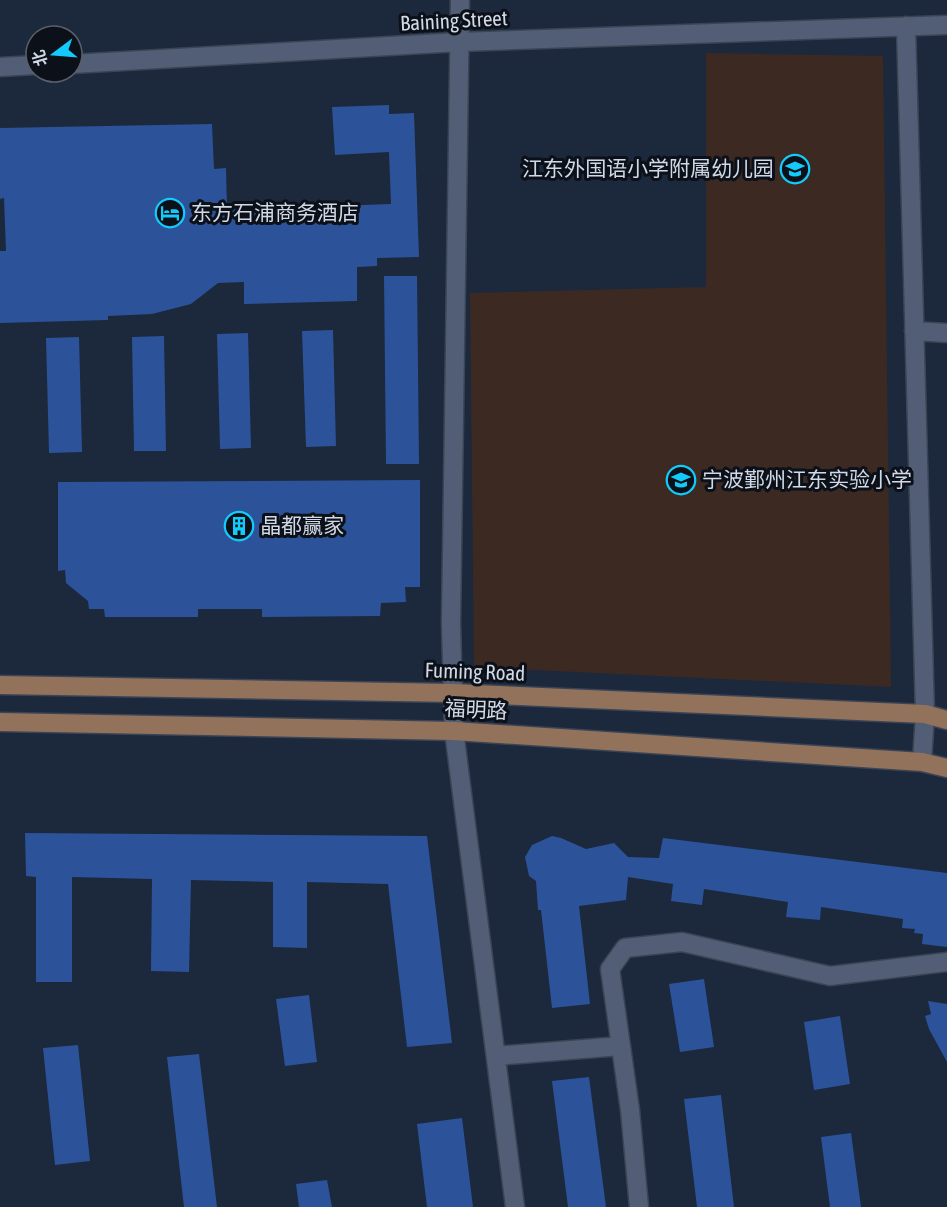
<svg xmlns="http://www.w3.org/2000/svg" width="947" height="1207" font-family="'Asap Condensed','Noto Sans SC',sans-serif">
  <style>
    .education { fill: #3c2a22 }
    .building { fill: #2c5399 }
    .lines { fill: none; stroke-linecap: round; stroke-linejoin: round }
    .minor-casing { stroke: #3b4455; stroke-width: 21 }
    .major-casing { stroke: #3b4455; stroke-width: 21 }
    .minor { stroke: #515e75; stroke-width: 18 }
    .major { stroke: #92725b; stroke-width: 18 }
    .labels { text-anchor: middle; stroke-width: 6; stroke-linejoin: round; paint-order: stroke }
    .street-label { font-size: 21px; fill: #d1d9e6; stroke: #0b1019 }
    .poi-label { font-size: 21px; fill: #d1d9e6; stroke: #0b1019; text-anchor: start }
  </style>
  <rect width="100%" height="100%" fill="#1c283b"/>
  <path class="education" d="M706 53 883 56 891 687 474 667 470 293 706 287Z"/>
  <path class="building" d="M389 105V114L414 113 419 257 377 258V266L357 267V301L244 304V282L218 283 191 304 152 314 108 316V320L0 323V251H6L4 198 0 199V128L212 124 214 169 226 168 227 209 262 208 263 219 336 216 335 206 391 204 389 152 335 155 332 107Z
    M384 276H417L419 464H386Z
    M333 330 336 446 306 447 302 331Z
    M248 333 251 448 220 449 217 334Z
    M164 336 166 451H134L132 337Z
    M79 337 82 452 49 453 46 338Z
    M420 480V587H405L406 602 381 603 380 616 262 617V609H198V617H105L104 609H89L88 601 66 583 65 570 58 571V482Z
    M25 833 427 836 452 1043 407 1047 388 884 307 882V948L273 947V882L191 880 189 972 151 971 152 879 72 877V982H36V877L26 876Z
    M552 836 561 838 586 849 614 843 628 857 659 858 663 838 947 873V947L922 944 923 934 914 933 915 929 902 928 903 919 821 907 820 920 786 917 788 902 704 889 702 905 671 901 673 884 628 877 626 900 579 906 590 1004 552 1008 541 910H538L536 881 529 876 525 857 532 845Z
    M704 979 714 1047 680 1052 669 984Z
    M309 995 317 1062 285 1066 276 999Z
    M928 1001 947 1004V1062L929 1029 925 1016 931 1014Z
    M840 1016 850 1084 814 1090 804 1022Z
    M78 1045 90 1161 55 1165 43 1048Z
    M199 1054 217 1207H184L167 1057Z
    M589 1077 606 1207H568L552 1081Z
    M721 1095 734 1207H697L684 1099Z
    M462 1118 473 1207H427L417 1124Z
    M851 1133 861 1207H830L821 1137Z
    M327 1180 332 1207H299L296 1184Z"/>
  <g class="lines">
    <g class="minor-casing">
      <path id="minor" d="M460 0 451 623 454 731 515 1207
        M906 26 925 714 922 762
        M72 64 459 42 947 25
        M0 67 36 65
        M914 331 947 333
        M496 1056 621 1046
        M639 1207 630 1110 610 969 625 948 682 942 830 976 947 962"/>
    </g>
    <g class="major-casing">
      <path id="major" d="M0 685 453 693 925 714 947 720
        M0 722 454 731 922 762 947 768"/>
    </g>
    <use href="#minor" class="minor"/>
    <use href="#major" class="major"/>
  </g>
  <defs>
    <g id="school-ring" transform="scale(1.5)"><circle r="9.5" fill="#0b1019" stroke="#14cafb" stroke-width="1.5"/><path d="M0-5L7-2L0 1L-7-2ZM-4 1L0 2.5L4 1V4Q0 6-4 4Z" fill="#14cafb"/></g>
    <g id="hotel-ring" transform="scale(1.5)"><circle r="9.5" fill="#0b1019" stroke="#14cafb" stroke-width="1.5"/><path d="M-6-4.5h1.5V1H6V5H4.5V3h-9V5H-6ZM-4 0a1.8 1.8 0 1 1 3.6 0ZM.5 0V-2.5h3Q6-2.5 6 0Z" fill="#14cafb"/></g>
    <g id="building-ring" transform="scale(1.5)"><circle r="9.5" fill="#0b1019" stroke="#14cafb" stroke-width="1.5"/><path d="M-4-6H4V6H1V3H-1V6H-4ZM-2.5-4.3h1.7v1.8h-1.7ZM.8-4.3h1.7v1.8H.8ZM-2.5-1h1.7V.8h-1.7ZM.8-1h1.7V.8H.8Z" fill="#14cafb"/></g>
  </defs>
  <g fill-rule="evenodd">
    <use href="#school-ring" x="795" y="169"/>
    <use href="#hotel-ring" x="170" y="213"/>
    <use href="#school-ring" x="681" y="480"/>
    <use href="#building-ring" x="239" y="526"/>
  </g>
  <g class="labels">
    <g class="street-label">
      <text transform="translate(454 21) rotate(-3)" y="7">Baining Street</text>
      <text transform="translate(475 672) rotate(2)" y="7">Fuming Road</text>
      <text transform="translate(476 710) rotate(3)" y="7">福明路</text>
    </g>
    <g class="poi-label">
      <text x="774" y="176" text-anchor="end">江东外国语小学附属幼儿园</text>
      <text x="191" y="220">东方石浦商务酒店</text>
      <text x="702" y="487">宁波鄞州江东实验小学</text>
      <text x="260" y="533">晶都赢家</text>
    </g>
  </g>
  <g transform="translate(54 54) rotate(254)"><circle r="28" fill="#0b1019" stroke="#5a606b" stroke-width="1.5"/>
  <path d="M0-4.5L10 22L0 15L-10 22Z" fill="#14cafb"/>
  <text y="-9" font-size="16" font-weight="bold" text-anchor="middle" fill="#d1d9e6">北</text>
  </g>
</svg>
